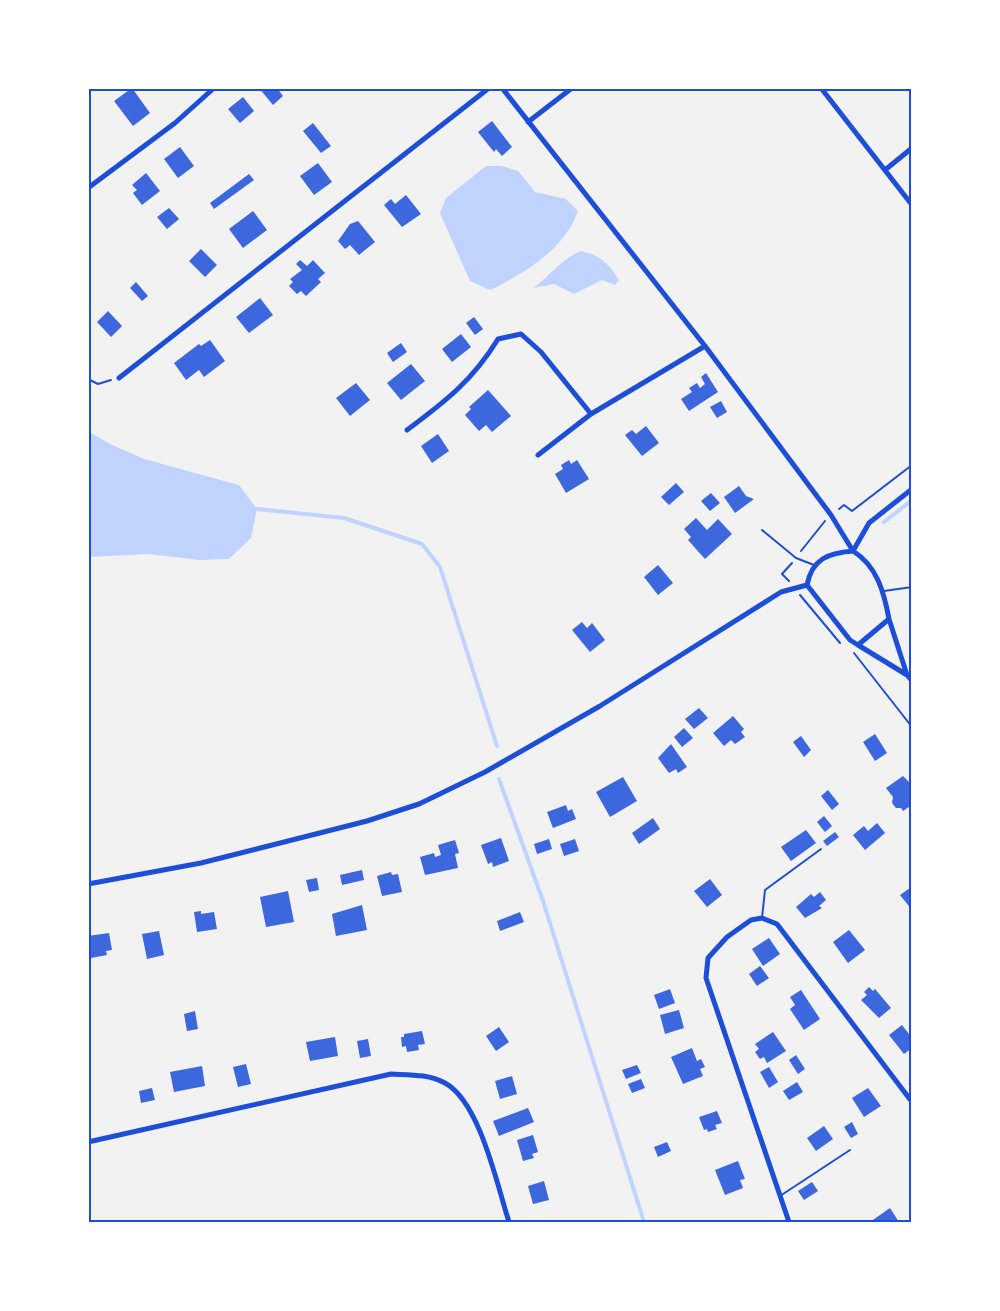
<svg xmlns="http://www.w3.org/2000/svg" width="1000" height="1311" font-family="'Sofia Sans Condensed',sans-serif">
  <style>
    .water { fill: #bfd3fe }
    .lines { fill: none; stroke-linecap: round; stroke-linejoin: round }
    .stream { stroke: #bfd3fe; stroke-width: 4 }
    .building { fill: #3d67dc }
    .path { stroke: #1d4ed8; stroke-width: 2 }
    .service { stroke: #1d4ed8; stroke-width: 2 }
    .minor { stroke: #1d4ed8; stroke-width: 5 }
    .neatline { fill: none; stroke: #1d4ed8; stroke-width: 2 }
  </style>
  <rect width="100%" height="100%" fill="#f2f2f2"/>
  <path class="water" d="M486 166H502L518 171 535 192 566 199 578 211C565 249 525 273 490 290L470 281 440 213 446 198Z
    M580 251C600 255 608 263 619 280L615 285 602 280 574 294 554 284 534 288C550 275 561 260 580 251Z
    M88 431 108 443 144 459 239 485 257 509 251 538 229 559 200 560 149 554 89 557Z"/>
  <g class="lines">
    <path class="stream" d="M257 509 344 518 422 544 440 567 497 746
      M884 522 912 500
      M499 779 543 901 644 1222"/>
  </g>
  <path class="building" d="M132 88 150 113 133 126 114 101Z
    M259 88H277L283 96 273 105Z
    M243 97 254 111 240 123 228 109Z
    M492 121 512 147 502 156 496 149 494 152 478 132Z
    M313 123 331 146 321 153 303 131Z
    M180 147 194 166 178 178 164 159Z
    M318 163 332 182 314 195 300 176Z
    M146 173 160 191 142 205 133 193 137 190 132 185Z
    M249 174 254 180 214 209 210 203Z
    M406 195 421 214 402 227 384 205 391 199 395 204Z
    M169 208 179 219 167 229 157 217Z
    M253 211 267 230 243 248 229 229Z
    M358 221 375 242 359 255 350 245 345 249 338 241 350 224Z
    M201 249 217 265 205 277 189 261Z
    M300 260 307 266 313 260 325 273 318 279 321 282 306 296 301 291 297 294 289 286 293 282 290 279 302 270 296 264Z
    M136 282 148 296 142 301 130 288Z
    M260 298 273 315 249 333 236 317Z
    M108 311 122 326 111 337 97 322Z
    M474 317 483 329 475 335 466 323Z
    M461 334 471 347 452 362 442 349Z
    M210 340 225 361 204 377 199 370 186 380 174 363 199 344 201 346Z
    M401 343 407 352 393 362 387 353Z
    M411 364 425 381 401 400 387 383Z
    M706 373 718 392 689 411 681 399 692 392 689 388 697 383 700 388 705 384 701 377Z
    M356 383 370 400 350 416 336 398Z
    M488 390 511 416 492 432 486 425 479 431 465 415 471 409 469 407Z
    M721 401 727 412 717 418 710 407Z
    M646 426 659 443 642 456 625 435 632 430 636 434Z
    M438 434 449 451 432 463 421 446Z
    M569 460 571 464 577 460 589 479 566 493 555 474 563 469 561 465Z
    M676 483 684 492 669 505 661 497Z
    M739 486 746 496 754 499 735 513 724 497Z
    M711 493 720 503 710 511 701 501Z
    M696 518 707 530 718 519 732 534 705 559 688 540 691 537 684 529Z
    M658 565 673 583 658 595 644 577Z
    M582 622 587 628 592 623 605 640 590 652 572 630Z
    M699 708 708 718 694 729 685 719Z
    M733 716 744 729 741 732 745 737 735 744 731 740 724 746 713 733Z
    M684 728 693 738 682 747 674 737Z
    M875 734 887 753 875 761 863 742Z
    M801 736 811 750 804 757 793 742Z
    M671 744 687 767 678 773 676 769 669 773 658 758Z
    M903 776 912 785V805L903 811 901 808H896L892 803 893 797 886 788Z
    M623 777 637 801 610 817 596 792Z
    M828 790 839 804 832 810 821 796Z
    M566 805 568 811 572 809 576 819 553 828 547 812Z
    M824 816 832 826 825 832 817 822Z
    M653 818 660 829 639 844 632 833Z
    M877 823 885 833 865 850 853 835 864 826 868 831Z
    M806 830 816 843 791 861 781 847Z
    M835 832 839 837 827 846 823 841Z
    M501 838 509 861 493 867 492 862 488 864 481 845Z
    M549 839 552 849 537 854 534 844Z
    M575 839 579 851 564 856 560 844Z
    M455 840 459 853 455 854 458 868 425 875 420 857 434 853 435 857 441 855 438 845Z
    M362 870 364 880 342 885 340 875Z
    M391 872 392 875 398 874 402 892 382 896 377 876Z
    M317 878 319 890 309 892 306 880Z
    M710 879 722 895 707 907 694 891Z
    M910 888 912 890V910L900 895Z
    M288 891 294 922 266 927 260 897Z
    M820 892 826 900 819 906 822 908 805 918 796 907 811 894 814 897Z
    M362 905 367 930 336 936 332 914Z
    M201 911V914L214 912 217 929 197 932 194 912Z
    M520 912 524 922 500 931 497 921Z
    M849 930 865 950 848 963 833 942Z
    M159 931 164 955 147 959 142 934Z
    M109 933 112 950 106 951 107 955 91 958 88 936Z
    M769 938 780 954 763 966 752 949Z
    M760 966 769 978 757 986 749 974Z
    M869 987 873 991 875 989 891 1008 879 1018 861 1000 867 995 864 992Z
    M670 989 675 1003 659 1009 654 995Z
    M801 990 820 1019 804 1030 790 1009 795 1005 790 997Z
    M679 1010 684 1028 665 1034 660 1015Z
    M195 1011 198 1029 187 1031 184 1014Z
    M902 1025 912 1038V1048L904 1054 889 1035Z
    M499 1027 509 1042 496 1051 486 1036Z
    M422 1031 425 1044 418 1045 419 1050 407 1052 406 1046 402 1047 401 1037H404V1034Z
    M773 1032 786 1051 767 1063 764 1057 760 1059 755 1052 759 1049 755 1044Z
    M335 1037 338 1056 310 1061 306 1042Z
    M368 1039 371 1056 360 1058 357 1041Z
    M692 1048 697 1061 701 1059 705 1067 700 1069 703 1076 683 1084 671 1057Z
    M796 1055 805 1069 798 1074 789 1060Z
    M246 1064 251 1084 238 1087 233 1067Z
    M637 1065 641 1073 626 1079 622 1070Z
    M202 1066 205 1086 174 1092 170 1072Z
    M769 1067 778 1082 769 1088 760 1072Z
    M512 1076 517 1094 500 1099 495 1081Z
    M641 1079 645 1088 632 1093 628 1084Z
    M797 1082 803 1092 789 1100 783 1091Z
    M152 1088 155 1100 141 1103 139 1091Z
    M868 1088 881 1106 864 1117 852 1098Z
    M528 1108 534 1122 499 1136 493 1121Z
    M717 1111 722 1123 715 1125 717 1129 708 1132 707 1129 704 1130 699 1117Z
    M852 1122 858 1134 851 1138 844 1127Z
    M824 1126 833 1139 816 1151 807 1138Z
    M533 1135 538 1152 532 1154 534 1158 523 1161 517 1140Z
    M667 1142 671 1151 658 1157 654 1147Z
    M738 1161 745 1179 740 1180 743 1188 725 1195 715 1170Z
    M544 1181 549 1200 533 1204 528 1186Z
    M812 1182 818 1191 804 1200 798 1191Z
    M890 1208 899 1222H870Z"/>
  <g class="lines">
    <path class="path" d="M88 379 98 384 111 380
      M839 509 844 505 852 511 912 465
      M801 551 825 521
      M789 581 782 574 792 563
      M800 595 840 643
      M854 653 912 727"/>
    <path class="service" d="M762 530 796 558 814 565
      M884 591 912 587
      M762 918 765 890 821 849
      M780 1196 850 1150"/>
    <path class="minor" d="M502 88 705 346 831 515 853 551 869 523 912 489
      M821 88 912 205
      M528 122 572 88
      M885 170 912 148
      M88 188 175 123 214 88
      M119 378 489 88
      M407 430C446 401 473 380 498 339L521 334 541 352 591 414
      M538 455 591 414 705 346
      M853 551C877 566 884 592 889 619L858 645 850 640 807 585C812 559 828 553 853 551Z
      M889 619 907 675 912 681
      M858 645 907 675
      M88 884 201 863 367 821 419 804 485 772 600 706 781 592 807 585
      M88 1142 391 1074C410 1075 428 1074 445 1083 480 1102 497 1185 509 1222
      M789 1222 706 978 708 958 727 937 751 920 762 918 777 924 912 1102"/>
  </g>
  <rect width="1000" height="1311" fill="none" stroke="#ffffff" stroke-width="180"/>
  <rect x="90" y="90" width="820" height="1131" class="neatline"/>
</svg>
